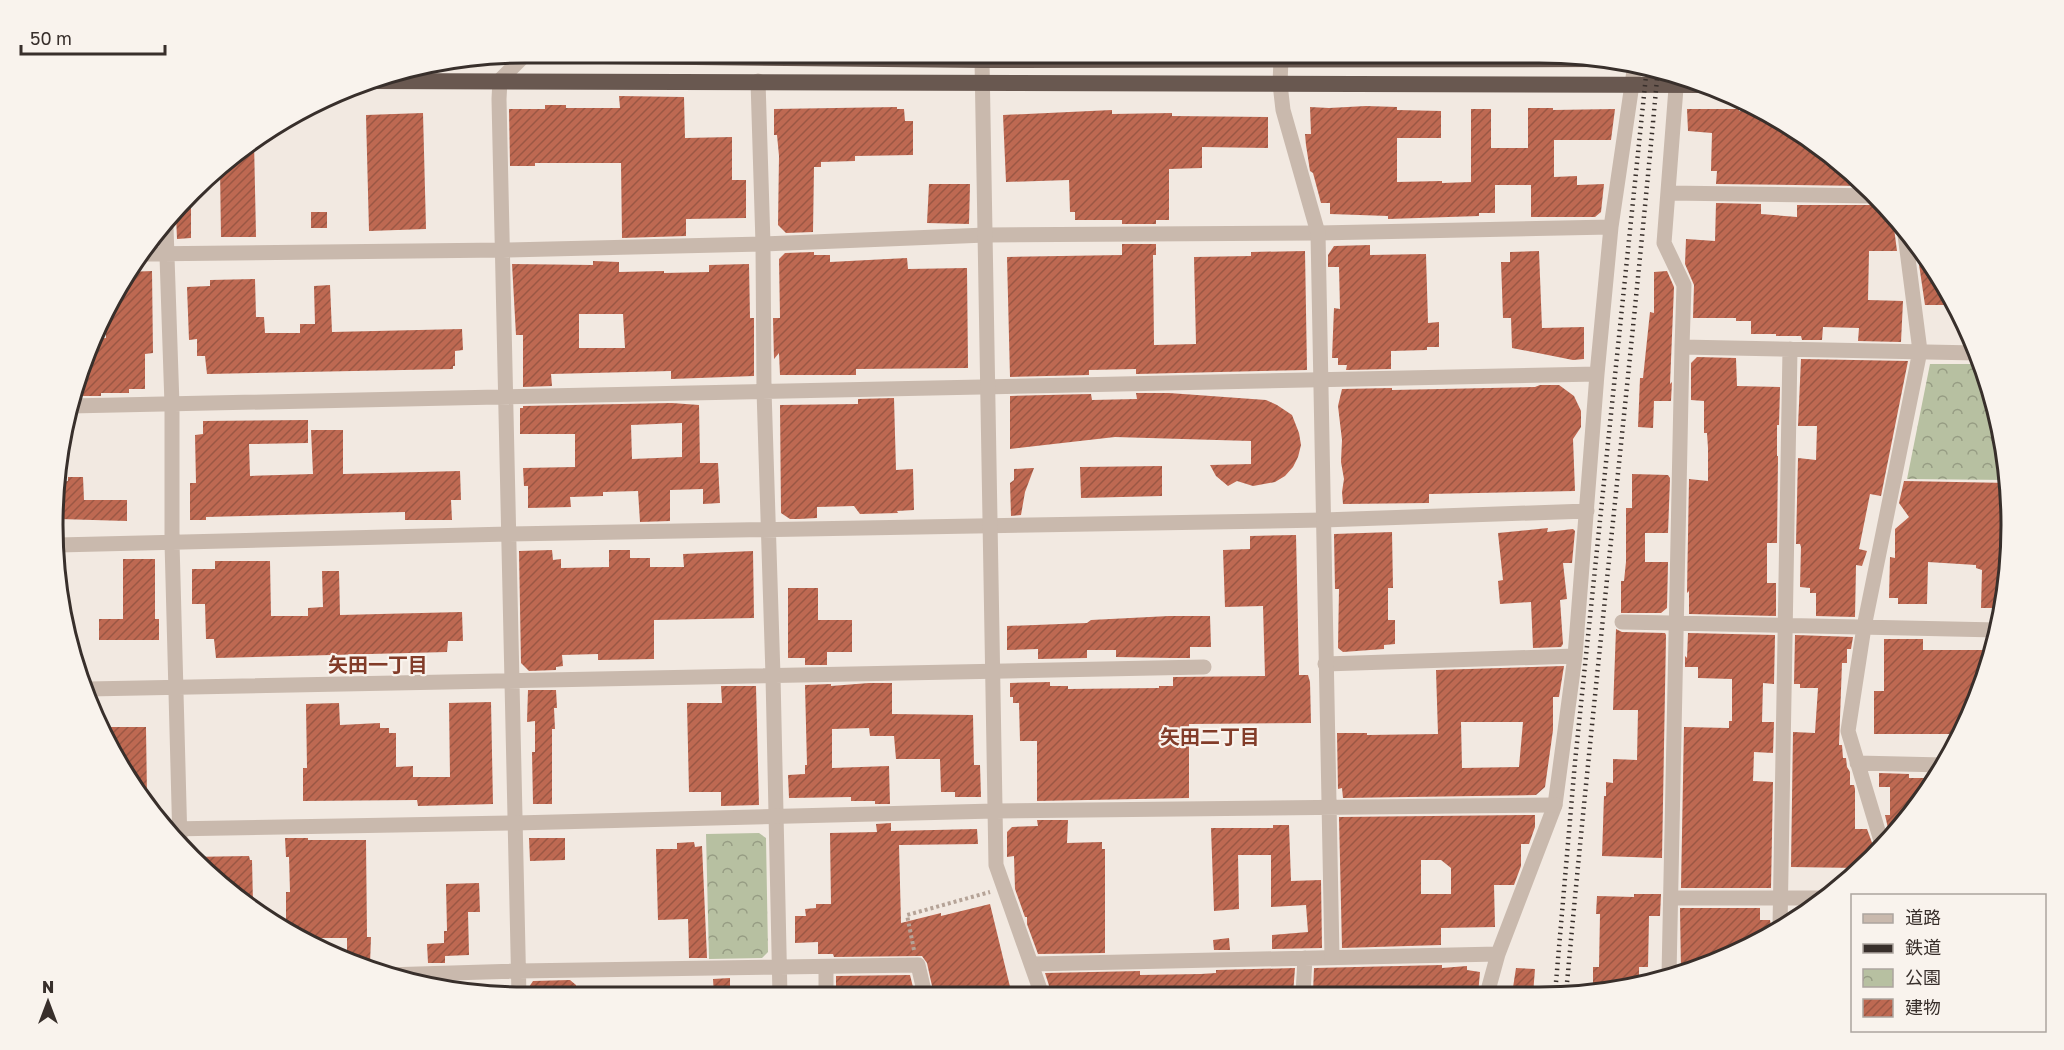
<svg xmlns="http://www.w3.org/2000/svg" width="2064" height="1050" font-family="'Golos Text','Noto Sans JP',sans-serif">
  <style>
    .park { fill: url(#park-crowns) }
    .building { fill: url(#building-hatch); fill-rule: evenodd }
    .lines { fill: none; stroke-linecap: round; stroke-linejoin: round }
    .path { stroke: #b5a397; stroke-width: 4; stroke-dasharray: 3 3; stroke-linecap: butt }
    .minor { stroke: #c9b9ad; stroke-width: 15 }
    .tertiary { stroke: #c9b9ad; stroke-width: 15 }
    .trunk { stroke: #695850; stroke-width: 16 }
    .rail { stroke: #382f2b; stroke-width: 4.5; stroke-dasharray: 1.5 4.5; stroke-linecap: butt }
    .labels { text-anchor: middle; stroke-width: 4.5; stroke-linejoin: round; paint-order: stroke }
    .neighbourhood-label { font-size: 20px; font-weight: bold; fill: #823c29; stroke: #f9f3ed }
    .rim { fill: none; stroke: #382f2b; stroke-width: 3 }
  </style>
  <defs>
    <pattern id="park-crowns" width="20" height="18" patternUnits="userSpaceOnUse" patternTransform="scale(1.5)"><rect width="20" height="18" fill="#b7c0a1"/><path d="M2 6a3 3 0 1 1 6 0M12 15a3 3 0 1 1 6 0" fill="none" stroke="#969c83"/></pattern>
    <pattern id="building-hatch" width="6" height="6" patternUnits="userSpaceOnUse" patternTransform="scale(1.5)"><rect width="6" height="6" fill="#be6952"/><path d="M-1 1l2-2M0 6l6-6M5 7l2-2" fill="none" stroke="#9b5744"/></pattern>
  </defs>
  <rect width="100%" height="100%" fill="#f2e9e1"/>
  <path class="park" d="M1930 364H1982L1986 373 2007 463 2008 480 1907 479Z
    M759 833 766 838 768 952 762 958 709 959 706 834Z"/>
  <path class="building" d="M619 96 684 97 685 138 732 137V180H746V218L686 219V236L622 238 621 163H535V166H510L509 109H545V105H566V108H620Z
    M1366 106 1397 107V110L1441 111V138H1397V182L1442 181V183L1471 182V109H1491V148H1528V108H1553V110L1615 109 1611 140H1554V177L1577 176V185L1604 184 1601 212 1595 217H1531V185H1495V213H1479V216L1388 219V216L1330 214V203H1321L1313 173 1310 171 1306 145 1305 134H1311L1310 107 1329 108Z
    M897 107V109H904L905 121H913V155L855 156V161L821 162V167H814L813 232 786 233 778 225 779 156 777 135H774V109Z
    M1687 109H1739V111L1765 112 1826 150 1865 186 1716 184 1717 171H1711L1712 133 1688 131Z
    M1112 110V114L1172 113V116L1268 117V148L1202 147V168L1169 169V220H1156V224H1122V220H1075V212H1070L1069 180 1006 182 1003 115Z
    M423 113 426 229 369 231 366 115Z
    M254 141 256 237H221L220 169 237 150Z
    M929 184H970L969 224 927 223Z
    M191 200V238L177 239 176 215Z
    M1716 203 1761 204V214L1797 217V205H1885L1887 207V217L1898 219 1894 228 1897 251H1869L1868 300 1903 301 1901 342 1858 341 1859 328 1823 327 1822 340H1802L1801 336H1776V334H1751V321H1736V318H1693L1694 285 1685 264 1686 239 1715 241Z
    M311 212H327V228H311Z
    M1122 244H1156V255H1153L1154 345 1196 344 1194 257 1251 256V252L1305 251 1307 370 1136 374V369L1089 370V375L1010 377 1007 257 1122 255Z
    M1916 244 1948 288 1956 305H1925Z
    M1370 245V255L1426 254 1428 323 1439 322V347H1427V350L1391 351V369L1346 370 1347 365H1338V358H1332L1334 308 1340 309 1339 267H1328V255L1334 246Z
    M1539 251 1542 328 1584 327V359L1573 360 1512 348 1511 318H1503L1501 262H1510V252Z
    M814 252V255H830V262L907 258 908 269 967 268 968 368 856 369V375H780L779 353 774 359 773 318H780L779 259 785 253Z
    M593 261 619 262V272L664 271V273L709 272V265L749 264 750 318H754V376L671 379V371L551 374 552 386 523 387V335H516L512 264 593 265ZM579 314H623L625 348H579Z
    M152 271 153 353 145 354V389H129V393H101V396H73L92 339 106 338 105 313 127 272Z
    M1667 271 1674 287 1670 384 1672 382 1671 401H1654L1653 428 1638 427 1640 378H1643L1650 312 1654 313V272Z
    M255 279 256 317H264L265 333H300V324H315L314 286 330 285 332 332 462 329 463 350 455 351V366H453V369L207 374 205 356H197V339L189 340 187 287 210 286V280Z
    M1697 357 1736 358 1737 386 1780 387 1779 425H1777V456H1778L1777 543H1767V583H1776V616L1689 614V591L1687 593 1689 479 1708 481V448L1707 433H1704V401L1691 400V363Z
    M1801 359 1908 361 1881 496 1870 494 1859 549 1867 551 1862 566 1856 565 1855 617 1816 616V593H1810V588L1800 587 1801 547 1800 544H1796L1798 458 1816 460 1817 426H1798Z
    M1540 385H1559L1574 396 1581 411V427L1573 439 1575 491 1429 494V503L1343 504 1342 492 1344 479 1341 462 1342 440 1338 406 1342 389 1392 388V390L1535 387Z
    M1136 393H1169L1266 400 1277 405 1292 415 1299 433 1301 445 1298 457 1293 467 1285 476 1275 482 1253 486 1237 481 1228 486 1216 476 1210 465 1251 464V441L1115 437 1010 449V396L1091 394 1092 400 1137 399Z
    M894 398 896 470 913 469 914 510 897 511 898 513 860 514 854 506 817 507V518L799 519H790L781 513 780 405 858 404V399Z
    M672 403 699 405 700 463H718L720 503 703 504V489L670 490V521L640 522 638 491 603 492V496L570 497 571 507 528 508V486H524L523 468 575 467V434H520V408H523V406ZM682 423V457L632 459 631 425Z
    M308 420V443L249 444 250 476 313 474 311 430H343V474L460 471 461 500H451L452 520H405V512L206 517V520H190V483H196L195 435 203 434V421Z
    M1162 466V496L1081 498 1080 467Z
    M1032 468H1034L1025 492 1021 515 1011 516 1010 483 1014 480V469Z
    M1632 474 1668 475 1670 478 1668 533H1645V562H1668L1667 608 1661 613H1621V581H1624L1626 562V508H1632Z
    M68 477H83L84 500H127V521L59 519 60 482 68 481Z
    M1904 481 2008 483 2009 513H2006L2001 608H1981L1982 570 1976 568V565L1928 562 1927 604H1898V598H1889L1890 557 1895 558V529L1909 517 1899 503Z
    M1548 528 1547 532 1573 529 1575 531 1572 563H1563L1567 599 1560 600 1563 644 1561 647 1533 648 1531 602 1500 604 1498 581 1503 580 1498 533Z
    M1392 532 1393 588H1388V620H1395V644L1384 645V649L1343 652 1338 648 1339 589H1335L1334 534Z
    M1296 535 1299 675H1308L1310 682 1311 723 1189 724V798L1037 801V741H1020L1019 703H1013V697H1010V683L1050 682V686H1068V689L1159 688V686H1173V677L1265 676 1263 606 1225 607 1223 550 1250 549V536Z
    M552 550 553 560 561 559V568L609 567V550H630V558H650V567H684L683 554 753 551 754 618 654 620V659L598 660V654L562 655 563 666 556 667V670L529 671 521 663 519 551Z
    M123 559H155V619H159V640H99V619H123Z
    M215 561H270L271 616H308V608L323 607 322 571H339L340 615 462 612 463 641H448L447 652 216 658 214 639H206L205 604H192V569H215Z
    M788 588H818V620H852V652H827V665H805V658H788Z
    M1169 616H1210L1211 647H1190V658H1172L1116 657V650H1087V658L1038 659V649L1007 650V626L1087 623 1091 620Z
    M1616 629 1622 632 1665 633 1666 635 1662 858 1602 856 1604 796H1606V782L1613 783V759L1637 760 1638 710H1613Z
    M1688 633 1775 635 1774 684 1763 683 1762 722H1774L1773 753 1754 752 1753 781 1773 782 1771 888H1681L1684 727 1729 728V721H1732V679L1698 678V667H1685V656L1687 658Z
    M1795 635 1853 637 1851 649H1847V663H1842L1839 745H1842L1843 758H1846L1847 767 1850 772V785H1854L1855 789V829H1867L1875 851 1858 868 1791 867 1793 732 1815 733 1818 688H1800V684H1794Z
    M1884 639H1923V650H1985V674L1963 734H1874V691H1884Z
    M1564 666 1559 697H1553V730L1545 787 1536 795 1343 798 1342 788 1338 789 1337 733H1367V735L1438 734 1436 670ZM1461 722H1523L1519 767 1462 768Z
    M869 683H892V714L973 715 974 765H980L981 797H955V792H941L940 759H896L894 736H870L869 728 832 729V768L889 766 890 804H875V801H851V797L789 798 788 775 805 774V765H807L805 685 831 684V686Z
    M721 686H756L759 805 721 806V792H689L687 703H722Z
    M528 690H556L557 708H554L555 729H552V804H533L532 752H535V721L527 722Z
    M491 702 493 804 418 806 417 800 303 801V768H307L306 704 339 703 340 725 380 723V728H389V733H396V767L413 766V777H450L449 703Z
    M99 727H146L147 797 101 734Z
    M1879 773 1909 774V778H1935L1914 813 1890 837 1885 815H1890V787H1879Z
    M1535 815V827L1529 844H1521V866L1514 885H1494L1495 927 1441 928V945L1342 948 1339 817ZM1421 860H1441L1451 868V894H1421Z
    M1037 820H1068L1067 843 1102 842V849H1105V953L1038 954 1027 924V917H1025L1015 889 1014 856 1007 857V832L1012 827 1038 826Z
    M891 823V831L977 829 978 844 899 845 901 923 941 913V916L990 904 1012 995H934L927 963 922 956 834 957 833 954H818V942L795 943V916H806L805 909 816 908V904H831L830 833 877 832 876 824Z
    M1273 825H1289L1291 881 1321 880 1322 948 1272 949V935L1308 932 1306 905 1271 907V855H1238L1239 909 1214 911 1211 828H1273Z
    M285 838H308V840H366L367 937H371L370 964 359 965 347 961V938H301L286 927V892H290L289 857H286Z
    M529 838H565V860L530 861Z
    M694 842 695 847 702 846 707 958H689L688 919 658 920 656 849H677V843Z
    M249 856 250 860H252L253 903 189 857Z
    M479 883 480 912H468L469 955 445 956V963H428L427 944 444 943V931H447L446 884Z
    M1634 894H1661L1660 916H1649L1648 967H1639V983L1611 991H1593V967H1599L1600 914H1596L1597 896 1634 897Z
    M1680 908H1760V920H1770L1772 932 1719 962 1681 972Z
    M1229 938 1230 950H1214L1213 940Z
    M1442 965V968L1467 966V970L1480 972 1478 994 1313 993 1314 968Z
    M1295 968 1293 994H1283L1052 995 1045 973 1140 971V975L1201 974 1216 973V970Z
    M1516 968 1535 969 1533 994H1512Z
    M910 975 915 995 836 996V976Z
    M730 978V996H714L713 979Z
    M570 980 576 985V996H529V987L533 981Z"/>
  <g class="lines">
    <path class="path" d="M914 950 907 915 990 892"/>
    <path class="minor" d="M758 81 763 244 764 390 773 676 780 996
      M1668 193 1876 196
      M166 227 172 405V542L180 843
      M140 254 503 250 763 244 986 235 1318 233 1611 227
      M1682 347 1977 353
      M70 406 1597 374
      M58 545 509 534 1323 520 1587 511
      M1622 622 1998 630
      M1325 664 1575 656
      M88 689 1204 667
      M1857 763 1944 765
      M1882 844 1848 731 1864 627 1920 351 1904 227
      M1780 927 1790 349
      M1032 964 1498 954
      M826 967V996
      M385 975 518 971 918 965 925 995
      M1669 975 1682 347 1684 285 1664 243 1677 75
      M1303 994 1305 958
      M1487 994 1498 954 1555 805 1575 656 1597 374 1611 227 1635 64
      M519 996 499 99 500 80 525 55V53"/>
    <path class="tertiary" d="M1281 59 1280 84 1283 110 1318 233 1332 957
      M982 60 996 865 1042 995
      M169 829 515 823 995 811 1555 805
      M1671 898H1828"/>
    <path class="trunk" d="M511 55 982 60 1604 59
      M367 81 1705 85"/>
    <path class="rail" d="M1555 994 1575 762 1647 66
      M1566 994C1594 685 1630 377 1658 68"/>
  </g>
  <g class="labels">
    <g class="neighbourhood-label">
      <text x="378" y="672">矢田一丁目</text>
      <text x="1210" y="744">矢田二丁目</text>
    </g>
  </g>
  <path d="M0 0H2064V1050H0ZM525 63H1539A462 462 0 0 1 2001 525V525A462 462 0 0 1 1539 987H525A462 462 0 0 1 63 525V525A462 462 0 0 1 525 63Z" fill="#f9f3ed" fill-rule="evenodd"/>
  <path class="rim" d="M525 63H1539A462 462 0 0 1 2001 525V525A462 462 0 0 1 1539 987H525A462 462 0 0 1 63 525V525A462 462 0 0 1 525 63Z"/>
  <rect x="1851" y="894" width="195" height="138" fill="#f9f3ed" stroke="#aca59f" stroke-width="1.5"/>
  <rect x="1863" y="914" width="30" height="9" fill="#c9b9ad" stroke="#aca59f" stroke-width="1.5"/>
  <text x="1905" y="924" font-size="18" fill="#382f2b">道路</text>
  <rect x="1863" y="944" width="30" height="9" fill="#382f2b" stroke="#aca59f" stroke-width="1.5"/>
  <text x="1905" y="954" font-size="18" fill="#382f2b">鉄道</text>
  <rect x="1863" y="969" width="30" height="18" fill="url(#park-crowns)" stroke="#aca59f" stroke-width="1.5"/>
  <text x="1905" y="984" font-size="18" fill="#382f2b">公園</text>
  <rect x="1863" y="999" width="30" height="18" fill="url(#building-hatch)" stroke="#aca59f" stroke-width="1.5"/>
  <text x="1905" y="1014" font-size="18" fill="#382f2b">建物</text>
  <g transform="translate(48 1002)" stroke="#f9f3ed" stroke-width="4.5" paint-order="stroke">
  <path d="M0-4.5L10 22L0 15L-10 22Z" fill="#382f2b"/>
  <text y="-9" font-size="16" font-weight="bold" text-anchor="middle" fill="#382f2b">N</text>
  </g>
  <path d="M21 45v9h144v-9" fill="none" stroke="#382f2b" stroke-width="3"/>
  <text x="30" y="45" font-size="18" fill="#382f2b" stroke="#f9f3ed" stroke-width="4.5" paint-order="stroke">50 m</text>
</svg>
